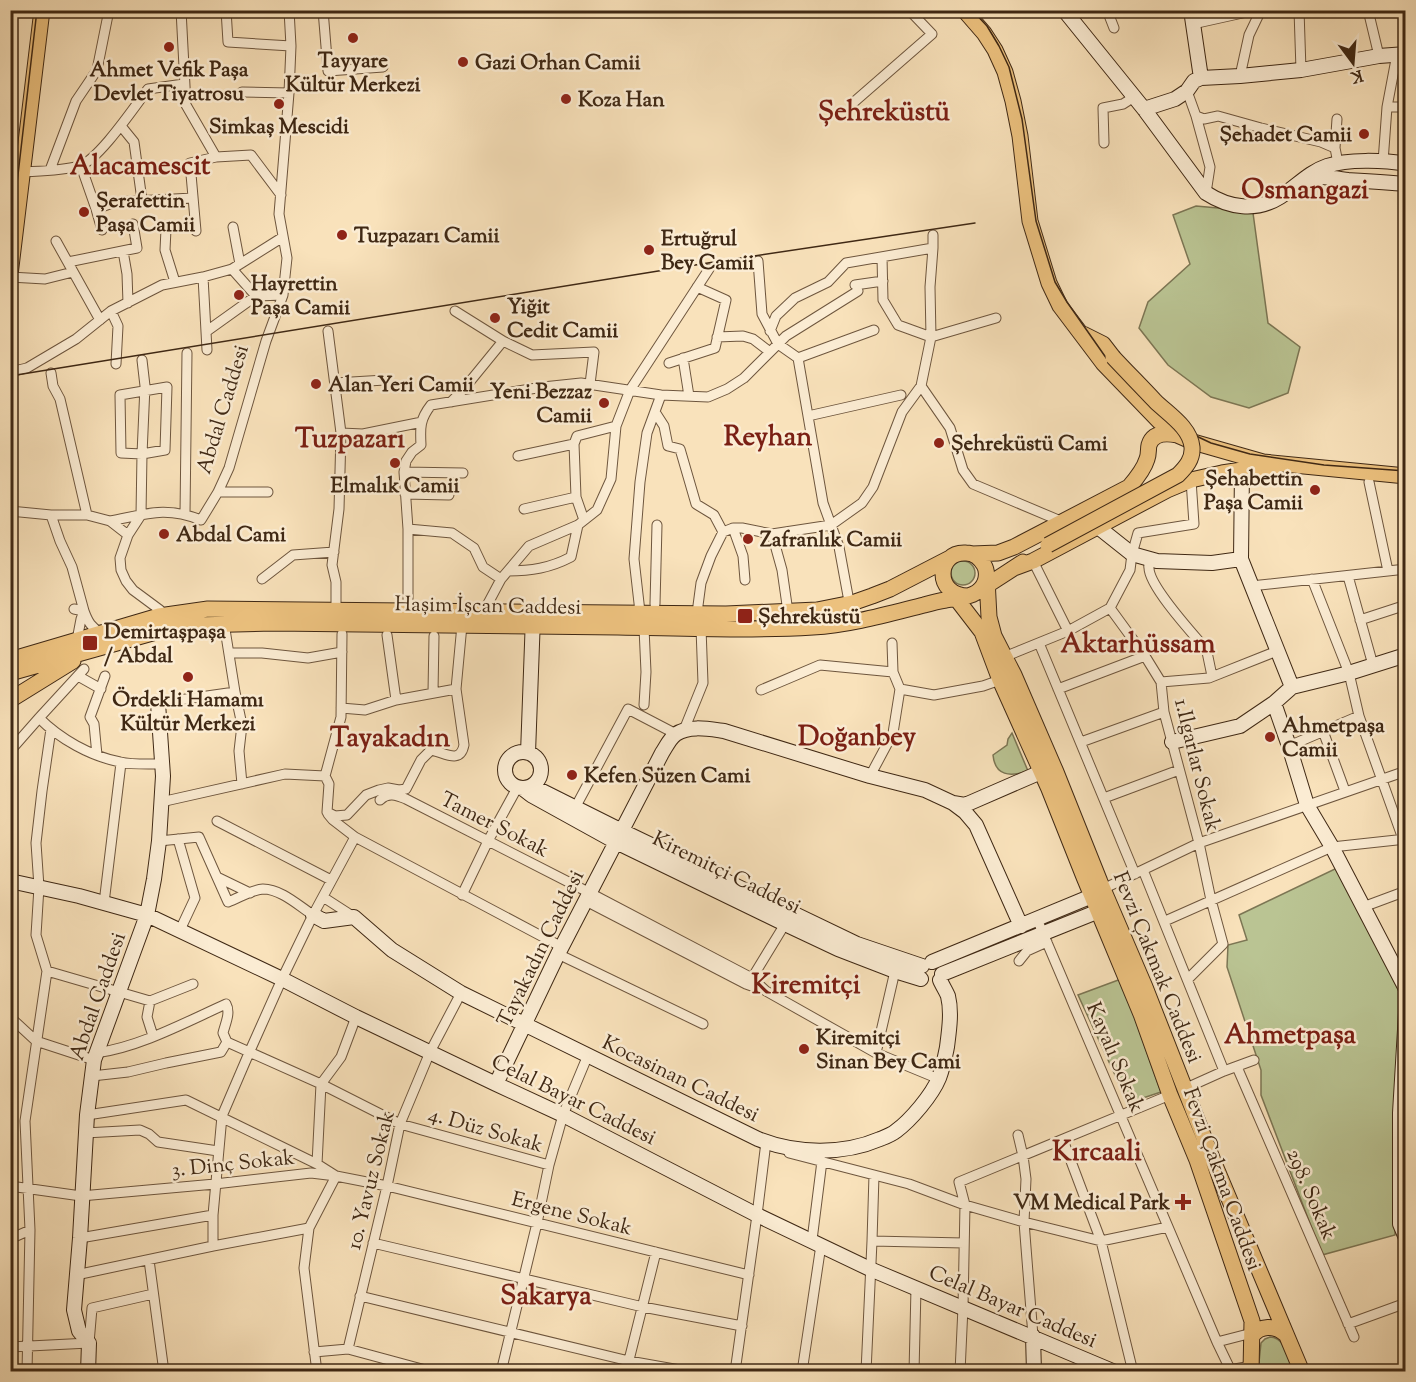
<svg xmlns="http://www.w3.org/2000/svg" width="1416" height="1382" font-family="'Sorts Mill Goudy',serif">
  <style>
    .green { fill: #bac493; stroke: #7c7654; stroke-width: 1.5 }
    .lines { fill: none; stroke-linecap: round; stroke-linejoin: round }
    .street-casing { stroke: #6e563e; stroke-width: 11 }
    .secondary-casing { stroke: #3f2814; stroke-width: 16 }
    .primary-casing { stroke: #3f2814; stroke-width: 17 }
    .street { stroke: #fbecd3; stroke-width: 9 }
    .secondary { stroke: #fbecd3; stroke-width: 14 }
    .primary { stroke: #ecc17e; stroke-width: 15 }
    .tram { stroke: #3f2814; stroke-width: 1.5 }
    .primary-bridge-casing { stroke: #3f2814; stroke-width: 17; stroke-linecap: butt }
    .primary-bridge { stroke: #ecc17e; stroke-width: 15 }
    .poi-dot { fill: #8f2418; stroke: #fbecd3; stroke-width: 2 }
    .labels { text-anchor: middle; stroke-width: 5; stroke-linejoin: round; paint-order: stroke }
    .poi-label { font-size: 21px; font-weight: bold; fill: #3f2814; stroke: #fbecd3; text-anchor: start }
    .street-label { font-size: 21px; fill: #3f2814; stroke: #fbecd3 }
    .district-label { font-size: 27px; font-weight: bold; fill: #7a1f14; stroke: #fbecd3 }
  </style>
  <rect width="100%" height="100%" fill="#f9e2bb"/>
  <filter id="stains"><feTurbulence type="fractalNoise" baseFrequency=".00333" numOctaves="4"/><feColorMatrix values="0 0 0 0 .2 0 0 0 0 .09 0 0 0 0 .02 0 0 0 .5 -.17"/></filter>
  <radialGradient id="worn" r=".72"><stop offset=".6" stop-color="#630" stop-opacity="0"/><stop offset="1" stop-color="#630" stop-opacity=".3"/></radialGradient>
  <path class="green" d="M1196 206 1251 211 1253 213 1268 323 1300 347 1288 393 1249 408 1211 397 1168 365 1139 328 1148 302 1190 264 1173 215Z
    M951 573a12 12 0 1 1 24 0a12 12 0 1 1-24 0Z
    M1012 733 1028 771C1010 777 995 776 993 755L1007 745 1008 739Z
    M1337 868 1399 991 1395 1235 1322 1255 1261 1095V1070L1227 967 1228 945 1247 940 1239 915Z
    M1121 979 1161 1092 1128 1103 1078 995Z
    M1270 1337C1285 1337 1290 1360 1296 1371L1258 1372 1261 1343 1265 1339Z"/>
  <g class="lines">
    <g class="street-casing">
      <path id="street" d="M181 10 186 105 216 157 251 155 281 195
        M226 10 228 42 291 46
        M323 10 328 71 383 67
        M1107 10 1114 28
        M1299 10 1301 70
        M1368 10 1379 56
        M1193 24 1256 10
        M1240 76 1249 35 1261 10
        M1187 91 1196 116 1204 119 1218 116 1261 128 1321 142 1335 148 1338 163
        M242 92 289 93
        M854 102 932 34 909 10
        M1387 107H1406
        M1196 116 1210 167 1206 193
        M121 126 134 142 142 200
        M1104 143 1103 108 1123 104 1134 97
        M1335 148 1337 119
        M1383 162 1387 107 1397 54
        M81 166 96 209 115 202 193 198
        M50 170 76 101 97 70 109 10
        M22 172C40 171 61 171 79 166 98 161 135 106 148 89L184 84
        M96 209 102 230
        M233 227 240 264
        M166 229 165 250 175 282
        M196 231 190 163 216 157
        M56 241 100 320
        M123 251 127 274 128 303
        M882 257 883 300 898 325 931 337 996 318
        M758 261 762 314 778 344 798 358 823 503 839 547 848 596 852 603
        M68 262 137 248 133 224
        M232 269 256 296 283 295
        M10 277 45 279 73 272
        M203 277 207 350
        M855 285 883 281
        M111 311 118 326 116 364
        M455 311 503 341 532 355 594 352 590 384
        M207 331 256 296
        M328 331 341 433 339 509 332 565 336 582V609
        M770 331 776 316 795 298 828 282 846 263 933 248
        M717 337 743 336 753 339 770 352
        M683 358 689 396
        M798 358 874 330
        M142 360 145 386 142 454 141 515 128 535 120 558 121 570 126 581 133 590 160 610 159 616
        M669 363 715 348 726 300 697 287
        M10 372 27 368 76 339 111 311 162 285 203 277 232 269 283 237
        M51 373 53 386 60 399 87 515
        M335 383 385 380
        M921 386 950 428 963 470 973 484 1063 522
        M167 387 165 450 142 454 121 453 120 395Z
        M451 402 463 390 503 341
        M655 412 664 426 668 446 680 449 696 504 714 515 723 532 733 528H742L772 534 831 525 862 503 873 487 902 412 921 386 931 337 930 287 933 248V235
        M808 416 901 395
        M341 433 363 434 422 422
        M518 456 574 444
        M404 472 463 473
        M1369 482 1388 571
        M218 492H268
        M405 494 449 495
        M524 509 576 497
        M10 511 51 515H87L110 521 128 535
        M185 514 187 353
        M51 515 60 541 72 567 84 611 74 609
        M584 520 576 497 574 444 577 436 616 426
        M110 521C147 514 165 506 201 520L218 492 229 468 266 341 283 295 287 258 279 214 289 93 291 46 289 10
        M733 528 743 556 745 580
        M408 529 452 533 474 548 483 567 501 579
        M772 534 782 570 788 612
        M1150 559C1150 562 1148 565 1149 568 1149 586 1192 633 1205 648L1207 652 1212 676
        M1033 561 1068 631
        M508 571C531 571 550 568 571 557L578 525
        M1348 576 1373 665
        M262 579 293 555 334 552
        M1312 579 1349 673 1359 716 1403 839
        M1251 586 1406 569
        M655 604 657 525
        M1110 608 1145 656 1161 682 1164 712 1199 843 1211 900 1223 944 1188 979
        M408 610V529L404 472 406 461 412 452 421 445C420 427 420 419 431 405L543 387 581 383 661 395 708 397 727 389 744 378 786 336 858 291
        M84 611C88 622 91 627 101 633
        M484 611 501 579 529 546 578 525 597 510 611 479 616 426 630 390 709 269
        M640 612 634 559 640 482 647 433 661 395
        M697 613 701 583 711 556 723 532
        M1360 620 1406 605
        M224 623 235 692 242 725 239 751 242 784
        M644 628 646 672 644 705
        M387 635 396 700
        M77 640 81 619 84 611
        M892 643 893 672
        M1039 643 1135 874
        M229 653H262L308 658 342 652
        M1004 657 1068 631 1110 608 1130 570 1132 554 1138 533 1194 524 1191 480
        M78 676 101 689
        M1161 682 1209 678 1277 651
        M1058 689 1145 656
        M761 690 820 665 893 672 900 689 934 695 983 686 1000 680
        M433 692 434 636
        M158 703 235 692
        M341 708 365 710 396 700 456 689
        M39 718C60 739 90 756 120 762 133 765 149 764 162 764
        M684 730 703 683 701 628
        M1323 731 1345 791
        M1081 742 1164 712
        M1289 746 1359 716
        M10 751 39 718 84 669
        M97 755 94 724 90 717 105 676
        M870 776 893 733 900 689
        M1104 798 1179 770
        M380 800C388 792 396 795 406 799L590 893 752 978 766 991 876 1053 939 1079
        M161 802 285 774 325 776
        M575 808 628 709 676 734
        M327 812 335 816 347 815 366 795 379 790 388 788 399 790 406 789 421 760 431 750C444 752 460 765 464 745L456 689 462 625
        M327 812 329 784 325 776 341 717 342 634
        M328 814 333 820 355 837 562 947
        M217 821 331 880
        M178 839 195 898 180 930
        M159 841 199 837 228 902C239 898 251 890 263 889 281 889 299 906 313 915
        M1143 870 1224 1071
        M217 877 250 893
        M1103 889 1199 843 1406 771
        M462 895 488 841 517 788
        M323 897 354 917
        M586 901 746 984 760 989
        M104 903 121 763
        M1363 907 1406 891
        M1037 919 1217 1342 1252 1333
        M1165 921 1332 847 1406 839
        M558 954 703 1024
        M1019 961 1027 951 1047 942
        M47 971 150 1001 193 984
        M752 978 785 924
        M150 1001 147 1017 153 1036
        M10 1017 36 1041 94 1060
        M96 1053C140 1047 186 1022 226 1004 231 1013 225 1024 223 1033L227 1042 321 1084 400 1124 549 1165
        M876 1053 895 971
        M1237 1067 1354 1337
        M92 1076 128 1072 166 1063 221 1052 227 1042
        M1184 1089 1224 1071 1254 1060
        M87 1115 186 1100 317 1164 336 1176 309 1228 304 1268 317 1372
        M85 1133 140 1130 149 1134 158 1142 218 1151
        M1018 1135 1023 1156 1026 1179 1024 1222 1033 1336
        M1063 1140 1101 1241 1133 1372
        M789 1153 909 1184 965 1205 1024 1222 1101 1241 1168 1227
        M317 1164 321 1084 341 1057 356 1017
        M10 1186 81 1196 215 1184 311 1173 336 1176 387 1186 749 1275
        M80 1238 213 1215
        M10 1239 30 1230
        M812 1240 822 1161
        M872 1241 964 1243
        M373 1243 643 1307 742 1326
        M213 1246V1215L222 1116 249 1053 282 979 313 915 355 837
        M149 1260 164 1372
        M76 1275 213 1246 309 1228
        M360 1296 629 1361 691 1372
        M1348 1324 1406 1303
        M1217 1342 1230 1369H1235L1251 1366
        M10 1347 89 1343 92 1308 153 1294
        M348 1349 387 1186 400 1124 430 1052 461 993
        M314 1352 348 1349 433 1372
        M27 1372 30 1230 25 1121 47 971 36 935 39 887 36 843 42 791 51 729
        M501 1372 537 1223 549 1165 563 1115 588 1055
        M626 1372 656 1252
        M735 1372 757 1215 766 1142 771 1144
        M802 1372 821 1245
        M866 1372 872 1241 874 1175
        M914 1372 916 1288
        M960 1372 963 1307 965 1205 959 1182 1170 1095
        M1398 1372 1406 1369"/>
    </g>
    <g class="secondary-casing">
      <path id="secondary" d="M1064 10 1144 109 1206 193C1229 208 1256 212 1280 197 1296 187 1309 172 1327 166 1347 159 1384 160 1406 164
        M1191 10 1201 78
        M1144 109 1175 99 1187 91 1194 81 1201 78 1240 76 1301 70 1379 56 1406 54
        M1306 180C1321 175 1333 178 1348 180 1367 181 1387 182 1406 184
        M1242 470 1241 559 1292 687
        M1098 527 1132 554 1157 561 1212 563 1241 559
        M1274 703 1289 746 1307 805 1332 847 1406 989
        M1172 742 1240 726 1274 703 1292 687 1349 673 1406 655
        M505 770a18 18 0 1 1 36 0a18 18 0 1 1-36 0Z
        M528 753 533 617
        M534 787 622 831 857 944 922 966
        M522 788 531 795 616 842 785 924 838 949 895 971 921 979
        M953 803 965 805 1041 772
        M10 881 79 896 147 915 282 979 356 1017 496 1084 563 1115 757 1215 870 1269 1115 1372
        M313 915 324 921 354 917 392 950 461 993 758 1139C796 1154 843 1155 880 1139 885 1137 891 1135 896 1131 911 1120 932 1095 939 1078 943 1068 945 1057 947 1047 949 1031 952 1012 948 996 946 991 942 985 940 980
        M932 962 1092 896
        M942 974 1099 911
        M1406 1013 1400 1113V1224L1406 1238
        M496 1084 558 954 662 753C666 747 670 738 676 734 689 725 709 729 724 731L870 776 925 790 953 803 965 812 976 825 1021 926
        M1033 1336 1034 1372
        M88 1372 89 1343 79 1331 74 1310 80 1238 87 1115 94 1060 147 915 154 879 159 841 163 776 158 703"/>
    </g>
    <g class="primary-casing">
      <path id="primary" d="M964 10 984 33 995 50 1005 72 1013 101 1020 136 1030 221 1049 283 1060 306 1103 363 1159 421 1177 435 1193 442 1263 462 1406 476
        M10 275 42 10
        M1083 334 1103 344 1113 357
        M972 554 998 553 1014 547 1129 487C1136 479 1144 469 1147 459 1149 454 1148 449 1149 445 1153 432 1167 433 1177 435
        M1014 568 1033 561 1167 490 1191 480 1222 473 1242 470 1274 472
        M987 579 989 617 994 636 1014 675 1056 772 1100 882 1145 987 1214 1163 1302 1372
        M980 590 1023 562
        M952 593 982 632 1000 680 1049 789 1084 877 1141 1014 1170 1095 1197 1160 1252 1321 1251 1372
        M10 660 159 616 208 609 726 614 817 610 852 603 872 596 890 589 950 558
        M10 673 163 630 196 625 273 623C388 624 503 626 618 627 683 628 748 631 813 627 850 625 888 614 924 605 931 603 939 601 946 600 960 597 979 598 985 582 987 576 987 570 984 565 980 558 974 553 966 553 936 551 934 596 968 596
        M10 700 73 661
        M1252 1336C1260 1325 1275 1325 1285 1334"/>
    </g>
    <use href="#street" class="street"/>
    <use href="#secondary" class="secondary"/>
    <use href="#primary" class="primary"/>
    <path class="tram" d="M972 10 987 26 999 46 1009 67 1022 119 1036 221 1055 282 1067 302 1109 362 1163 417 1192 434 1211 443 1250 454 1324 465 1406 471
      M10 244 37 10
      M10 376 714 262 975 223"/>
    <g class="primary-bridge-casing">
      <path id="primary-bridge" d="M1048 545 1178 475C1186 467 1193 459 1192 447 1190 427 1168 414 1155 401 1141 386 1127 372 1113 357"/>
    </g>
    <use href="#primary-bridge" class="primary-bridge"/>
  </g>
  <g class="poi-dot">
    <circle cx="353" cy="38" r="6"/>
    <circle cx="169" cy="47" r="6"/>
    <circle cx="463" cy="62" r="6"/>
    <circle cx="566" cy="99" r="6"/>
    <circle cx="279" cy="104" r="6"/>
    <circle cx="1364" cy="134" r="6"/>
    <circle cx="84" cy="212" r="6"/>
    <circle cx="342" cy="235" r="6"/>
    <circle cx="649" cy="250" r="6"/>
    <circle cx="239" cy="295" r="6"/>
    <circle cx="495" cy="318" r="6"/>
    <circle cx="316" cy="384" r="6"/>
    <circle cx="604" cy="403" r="6"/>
    <circle cx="939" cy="443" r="6"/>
    <circle cx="395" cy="463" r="6"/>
    <circle cx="1315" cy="490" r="6"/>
    <circle cx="164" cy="534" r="6"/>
    <circle cx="748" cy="539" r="6"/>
    <rect x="737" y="608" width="16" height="16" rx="3"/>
    <rect x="82" y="635" width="16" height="16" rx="3"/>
    <circle cx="188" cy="677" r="6"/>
    <circle cx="1270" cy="737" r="6"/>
    <circle cx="572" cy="775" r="6"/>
    <circle cx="804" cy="1049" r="6"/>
    <path d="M1180 1193h6v6h6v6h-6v6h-6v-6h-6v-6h6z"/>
  </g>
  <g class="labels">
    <g class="poi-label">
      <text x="353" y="67" text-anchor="middle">Tayyare<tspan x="353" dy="24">Kültür Merkezi</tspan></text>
      <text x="475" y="69">Gazi Orhan Camii</text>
      <text x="169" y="76" text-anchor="middle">Ahmet Vefik Paşa<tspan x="169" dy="24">Devlet Tiyatrosu</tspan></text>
      <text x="578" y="106">Koza Han</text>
      <text x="279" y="133" text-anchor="middle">Simkaş Mescidi</text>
      <text x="1352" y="141" text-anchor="end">Şehadet Camii</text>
      <text x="96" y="207">Şerafettin<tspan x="96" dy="24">Paşa Camii</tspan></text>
      <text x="354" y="242">Tuzpazarı Camii</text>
      <text x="661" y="245">Ertuğrul<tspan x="661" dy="24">Bey Camii</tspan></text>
      <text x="251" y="290">Hayrettin<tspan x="251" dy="24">Paşa Camii</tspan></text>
      <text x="507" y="313">Yiğit<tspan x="507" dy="24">Cedit Camii</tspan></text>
      <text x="328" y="391">Alan Yeri Camii</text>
      <text x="592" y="398" text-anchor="end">Yeni Bezzaz<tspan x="592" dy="24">Camii</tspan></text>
      <text x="951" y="450">Şehreküstü Cami</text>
      <text x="1303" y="485" text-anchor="end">Şehabettin<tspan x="1303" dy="24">Paşa Camii</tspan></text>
      <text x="395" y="492" text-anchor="middle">Elmalık Camii</text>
      <text x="176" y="541">Abdal Cami</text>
      <text x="760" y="546">Zafranlık Camii</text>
      <text x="758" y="623">Şehreküstü</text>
      <text x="104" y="638">Demirtaşpaşa<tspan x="104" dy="24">/ Abdal</tspan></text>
      <text x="188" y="706" text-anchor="middle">Ördekli Hamamı<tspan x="188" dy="24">Kültür Merkezi</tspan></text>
      <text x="1282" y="732">Ahmetpaşa<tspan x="1282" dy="24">Camii</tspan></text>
      <text x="584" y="782">Kefen Süzen Cami</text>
      <text x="816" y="1044">Kiremitçi<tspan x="816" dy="24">Sinan Bey Cami</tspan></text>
      <text x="1170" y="1209" text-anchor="end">VM Medical Park</text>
    </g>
    <g class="street-label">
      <text transform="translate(222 409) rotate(-73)" y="7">Abdal Caddesi</text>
      <text transform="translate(488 605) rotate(1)" y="7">Haşim İşcan Caddesi</text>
      <text transform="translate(1198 765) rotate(76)" y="7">1.Ilgarlar Sokak</text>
      <text transform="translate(495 824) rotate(27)" y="7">Tamer Sokak</text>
      <text transform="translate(727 872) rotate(26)" y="7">Kiremitçi Caddesi</text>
      <text transform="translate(540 948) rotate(-64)" y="7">Tayakadın Caddesi</text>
      <text transform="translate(1158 967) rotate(68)" y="7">Fevzi Çakmak Caddesi</text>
      <text transform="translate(97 996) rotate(-71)" y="7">Abdal Caddesi</text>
      <text transform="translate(1116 1057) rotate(67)" y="7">Kayalı Sokak</text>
      <text transform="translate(681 1078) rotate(26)" y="7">Kocasinan Caddesi</text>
      <text transform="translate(574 1099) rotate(26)" y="7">Celal Bayar Caddesi</text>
      <text transform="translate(486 1129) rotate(16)" y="7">4. Düz Sokak</text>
      <text transform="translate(233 1163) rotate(-6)" y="7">3. Dinç Sokak</text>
      <text transform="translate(1223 1179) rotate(70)" y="7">Fevzi Çakma Caddesi</text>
      <text transform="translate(370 1180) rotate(-76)" y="7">10. Yavuz Sokak</text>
      <text transform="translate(1312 1194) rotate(67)" y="7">298. Sokak</text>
      <text transform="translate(572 1213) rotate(14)" y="7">Ergene Sokak</text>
      <text transform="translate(1013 1306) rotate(23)" y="7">Celal Bayar Caddesi</text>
    </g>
    <g class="district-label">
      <text x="884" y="120">Şehreküstü</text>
      <text x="140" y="174">Alacamescit</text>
      <text x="1305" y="198">Osmangazi</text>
      <text x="768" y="445">Reyhan</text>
      <text x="350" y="447">Tuzpazarı</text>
      <text x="1138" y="652">Aktarhüssam</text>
      <text x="857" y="745">Doğanbey</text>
      <text x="390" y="746">Tayakadın</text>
      <text x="806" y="993">Kiremitçi</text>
      <text x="1290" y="1043">Ahmetpaşa</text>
      <text x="1097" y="1160">Kırcaali</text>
      <text x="546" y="1304">Sakarya</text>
    </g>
  </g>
  <rect width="1416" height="1382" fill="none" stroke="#f9e2bb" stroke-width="36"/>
  <rect x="12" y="12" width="1392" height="1358" fill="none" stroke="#3f2814" stroke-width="3"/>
  <rect x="18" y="18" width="1380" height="1346" fill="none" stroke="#3f2814" stroke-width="1.5"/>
  <g transform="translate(1353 63) rotate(164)" stroke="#fbecd3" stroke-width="4.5" paint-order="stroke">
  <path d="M0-4.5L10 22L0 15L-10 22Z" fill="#3f2814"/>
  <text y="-9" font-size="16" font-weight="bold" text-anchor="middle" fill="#3f2814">K</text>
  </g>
  <rect width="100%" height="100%" filter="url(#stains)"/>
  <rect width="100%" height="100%" fill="url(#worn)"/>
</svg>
